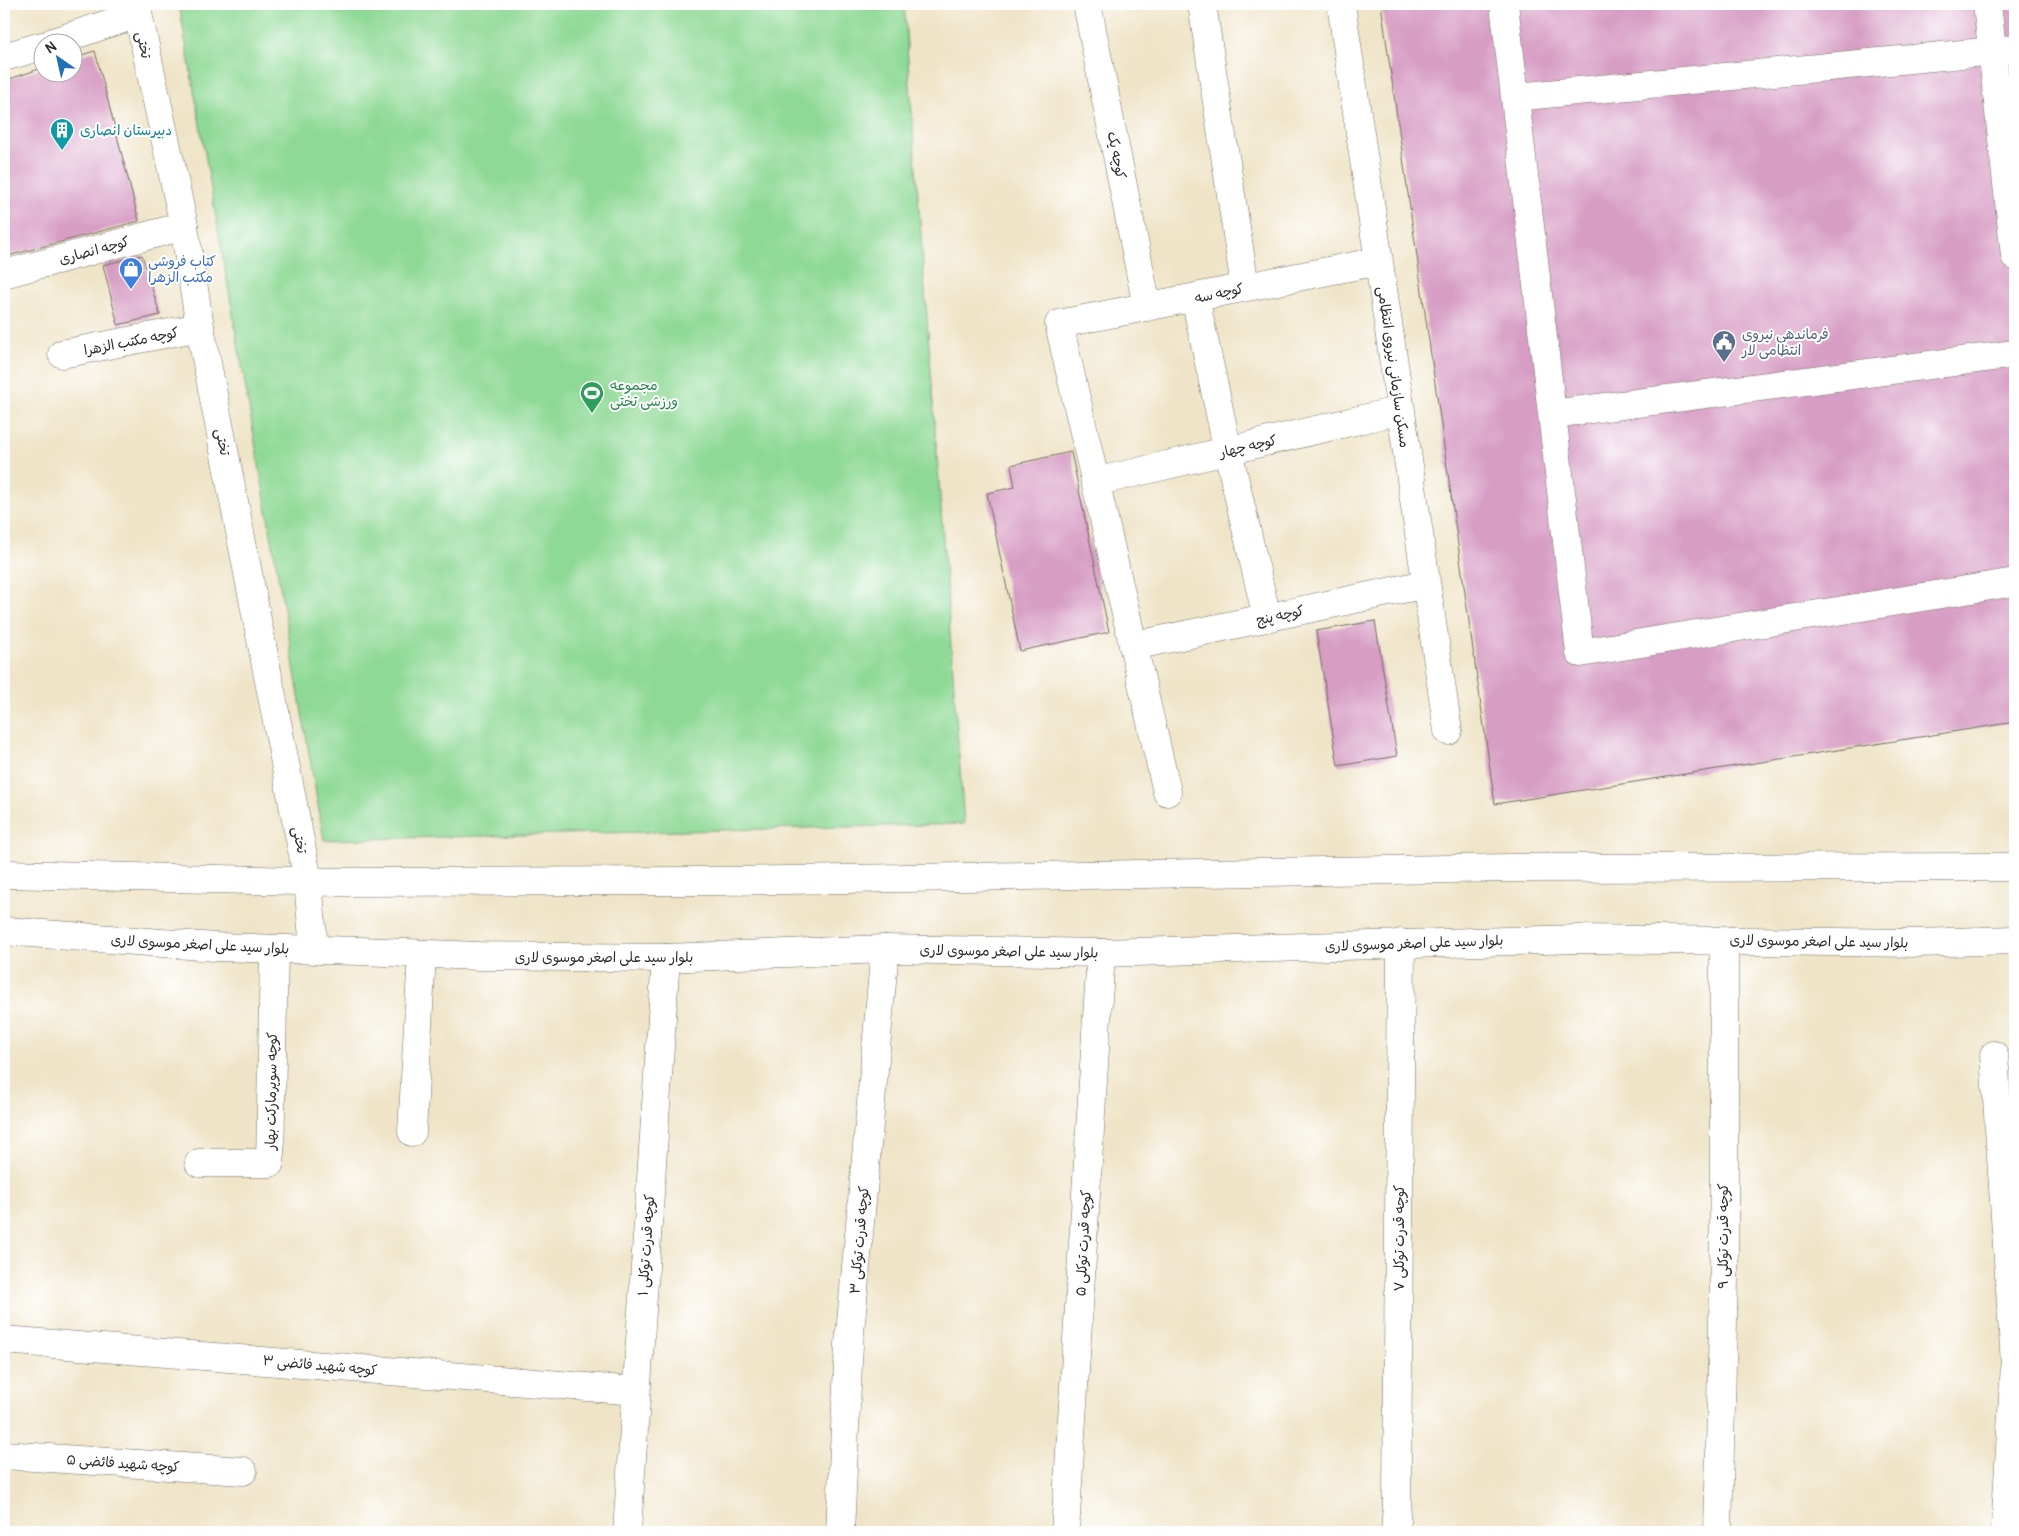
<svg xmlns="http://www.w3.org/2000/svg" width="2019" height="1536" font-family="Pangolin,'Playpen Sans Arabic',sans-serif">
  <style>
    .pitch { fill: #8ed995; stroke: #5c8260 }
    .building { fill: #d79dc4 }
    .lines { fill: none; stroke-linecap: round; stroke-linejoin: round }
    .minor-casing { stroke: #706c62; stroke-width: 29 }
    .major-casing { stroke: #706c62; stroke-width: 29 }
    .minor { stroke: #fff; stroke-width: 28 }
    .major { stroke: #fff; stroke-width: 28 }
    .labels { text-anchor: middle; stroke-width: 4; stroke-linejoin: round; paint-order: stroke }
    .street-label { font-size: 14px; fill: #2b2b2b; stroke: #fff }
    .culture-label { font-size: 14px; fill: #0d838f; stroke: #fff; text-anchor: start }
    .shop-label { font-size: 14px; fill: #366cbe; stroke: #fff; text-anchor: start }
    .service-label { font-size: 14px; fill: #4e5e75; stroke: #fff; text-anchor: start }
    .leisure-label { font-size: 14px; fill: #27864d; stroke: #fff; text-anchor: start }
  </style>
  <rect width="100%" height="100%" fill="#fff"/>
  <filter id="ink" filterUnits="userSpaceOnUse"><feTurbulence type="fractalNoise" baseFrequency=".02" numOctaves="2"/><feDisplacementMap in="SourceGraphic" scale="10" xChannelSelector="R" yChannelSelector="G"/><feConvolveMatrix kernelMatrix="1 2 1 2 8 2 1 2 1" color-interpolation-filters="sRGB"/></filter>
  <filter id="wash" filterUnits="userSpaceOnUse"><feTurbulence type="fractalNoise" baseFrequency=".0096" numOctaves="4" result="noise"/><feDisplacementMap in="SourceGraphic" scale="20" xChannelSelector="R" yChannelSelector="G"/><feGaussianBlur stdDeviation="1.12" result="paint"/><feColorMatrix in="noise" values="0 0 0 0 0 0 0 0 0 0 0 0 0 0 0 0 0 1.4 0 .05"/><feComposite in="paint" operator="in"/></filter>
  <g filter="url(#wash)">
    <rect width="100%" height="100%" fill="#efe4c7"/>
    <path class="pitch" d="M179 4H904L964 824 324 840Z"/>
    <g id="blocks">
      <path class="building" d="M1381 4H2015V722L1495 804Z
        M95 51 139 221 4 257V81L42 68V72H72V58Z
        M142 255 160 315 118 325 103 265Z
        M1071 452 1109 632 1020 651 987 493 1015 487 1011 465Z
        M1375 621 1397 756 1338 766 1316 631Z"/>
    </g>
  </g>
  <g filter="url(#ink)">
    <use href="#blocks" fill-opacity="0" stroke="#706c62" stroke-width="1"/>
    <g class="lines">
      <g class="minor-casing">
        <path id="minor" d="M1087 4 1147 307
          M1202 4 1245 287
          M1341 4 1448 731
          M1504 4 1580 653 2015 582
          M1987 4 2015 256
          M53 42 138 14
          M4 57 42 46
          M1515 97 2015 49
          M4 274 184 226
          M1195 298 1228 451 1267 618
          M62 354 200 327
          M1552 414 2015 354
          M1095 482 1401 410
          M1133 646 1426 584
          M1167 792 1059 324 1379 261
          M1994 1055 2015 1363 2005 1532
          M412 1132 422 954
          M199 1163H270L274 949
          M4 1340 636 1391
          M4 1455 243 1471
          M627 1532 666 958
          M840 1532 849 1344 885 949
          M1065 1532 1101 953
          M1395 1532 1397 1504 1401 943
          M1718 1532 1724 1279V940"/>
      </g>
      <g class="major-casing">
        <path id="major" d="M136 4 184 226 200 327 308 881 314 950
          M4 874 341 882 723 881 1511 868 2015 867
          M4 931 215 947 360 951 478 956 666 958 885 949 1101 953 1579 939 1917 943 2015 940"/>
      </g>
      <use href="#minor" class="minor"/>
      <use href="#major" class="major"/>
    </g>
  </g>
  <defs>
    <g id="building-pin" transform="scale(1.25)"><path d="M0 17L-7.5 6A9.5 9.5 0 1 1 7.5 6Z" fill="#0f9aa8" stroke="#fff"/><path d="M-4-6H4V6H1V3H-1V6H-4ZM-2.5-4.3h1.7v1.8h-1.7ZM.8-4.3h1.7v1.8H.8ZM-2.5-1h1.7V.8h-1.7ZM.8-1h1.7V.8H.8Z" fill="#fff"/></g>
    <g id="shop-pin" transform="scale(1.25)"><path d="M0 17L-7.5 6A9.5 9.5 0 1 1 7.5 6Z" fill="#3f7fe0" stroke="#fff"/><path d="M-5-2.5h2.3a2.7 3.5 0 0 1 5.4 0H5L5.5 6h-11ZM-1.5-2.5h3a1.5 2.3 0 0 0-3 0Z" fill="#fff"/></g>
    <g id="civic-pin" transform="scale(1.25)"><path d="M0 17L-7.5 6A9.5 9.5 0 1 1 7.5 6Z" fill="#5c6f8a" stroke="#fff"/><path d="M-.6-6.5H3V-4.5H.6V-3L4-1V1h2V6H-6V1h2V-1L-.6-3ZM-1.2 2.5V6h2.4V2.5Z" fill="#fff"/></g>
    <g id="stadium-pin" transform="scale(1.25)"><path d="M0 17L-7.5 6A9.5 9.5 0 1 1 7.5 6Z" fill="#2e9e5b" stroke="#fff"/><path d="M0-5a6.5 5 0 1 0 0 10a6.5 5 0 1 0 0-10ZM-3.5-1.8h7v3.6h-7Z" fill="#fff"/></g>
  </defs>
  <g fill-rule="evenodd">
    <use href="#building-pin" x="62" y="130"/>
    <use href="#shop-pin" x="131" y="269"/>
    <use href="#civic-pin" x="1724" y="342"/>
    <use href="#stadium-pin" x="592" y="393"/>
  </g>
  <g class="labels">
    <g class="street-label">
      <text transform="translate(144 45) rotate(78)" y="5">تختی</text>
      <text transform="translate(1117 155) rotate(79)" y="5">کوچه یک</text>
      <text transform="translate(94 250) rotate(-15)" y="5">کوچه انصاری</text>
      <text transform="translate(1219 293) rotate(-12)" y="5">کوچه سه</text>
      <text transform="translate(131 341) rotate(-11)" y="5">کوچه مکتب الزهرا</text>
      <text transform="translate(1394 367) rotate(82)" y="5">مسکن سازمانی نیروی انتظامی</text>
      <text transform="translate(223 442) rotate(79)" y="5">تختی</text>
      <text transform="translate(1248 446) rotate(-13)" y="5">کوچه چهار</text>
      <text transform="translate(1280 615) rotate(-12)" y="5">کوچه پنج</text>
      <text transform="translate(300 840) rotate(79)" y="5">تختی</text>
      <text transform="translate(1819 941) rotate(1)" y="5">بلوار سید علی اصغر موسوی لاری</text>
      <text transform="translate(1414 943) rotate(-2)" y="5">بلوار سید علی اصغر موسوی لاری</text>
      <text transform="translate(200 944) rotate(3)" y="5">بلوار سید علی اصغر موسوی لاری</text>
      <text transform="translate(1009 951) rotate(1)" y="5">بلوار سید علی اصغر موسوی لاری</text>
      <text x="604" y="962">بلوار سید علی اصغر موسوی لاری</text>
      <text transform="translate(271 1091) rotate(-89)" y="5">کوچه سوپرمارکت بهار</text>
      <text transform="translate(1723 1236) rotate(-90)" y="5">کوچه قدرت توکلی ۹</text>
      <text transform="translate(1399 1238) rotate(-90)" y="5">کوچه قدرت توکلی ۷</text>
      <text transform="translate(859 1240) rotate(-85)" y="5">کوچه قدرت توکلی ۳</text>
      <text transform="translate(1083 1243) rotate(-87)" y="5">کوچه قدرت توکلی ۵</text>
      <text transform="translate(646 1245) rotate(-86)" y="5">کوچه قدرت توکلی ۱</text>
      <text transform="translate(320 1365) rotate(5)" y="5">کوچه شهید فائضی ۳</text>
      <text transform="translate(123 1463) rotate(4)" y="5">کوچه شهید فائضی ۵</text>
    </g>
    <g class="culture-label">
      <text x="80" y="135">دبیرستان انصاری</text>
    </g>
    <g class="shop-label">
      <text x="148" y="266">کتاب فروشی<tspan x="148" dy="16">مکتب الزهرا</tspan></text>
    </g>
    <g class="service-label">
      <text x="1742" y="339">فرماندهی نیروی<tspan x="1742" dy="16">انتظامی لار</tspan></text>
    </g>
    <g class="leisure-label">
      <text x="610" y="390">مجموعه<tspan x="610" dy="16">ورزشی تختی</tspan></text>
    </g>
  </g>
  <rect width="2019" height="1536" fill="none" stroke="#fff" stroke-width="20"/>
  <g transform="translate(58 58) rotate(326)"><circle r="24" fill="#ffffff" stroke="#aaaaaa"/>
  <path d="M0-4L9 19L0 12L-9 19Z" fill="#1f6fb2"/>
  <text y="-8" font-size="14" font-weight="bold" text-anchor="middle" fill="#2b2b2b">N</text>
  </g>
</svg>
